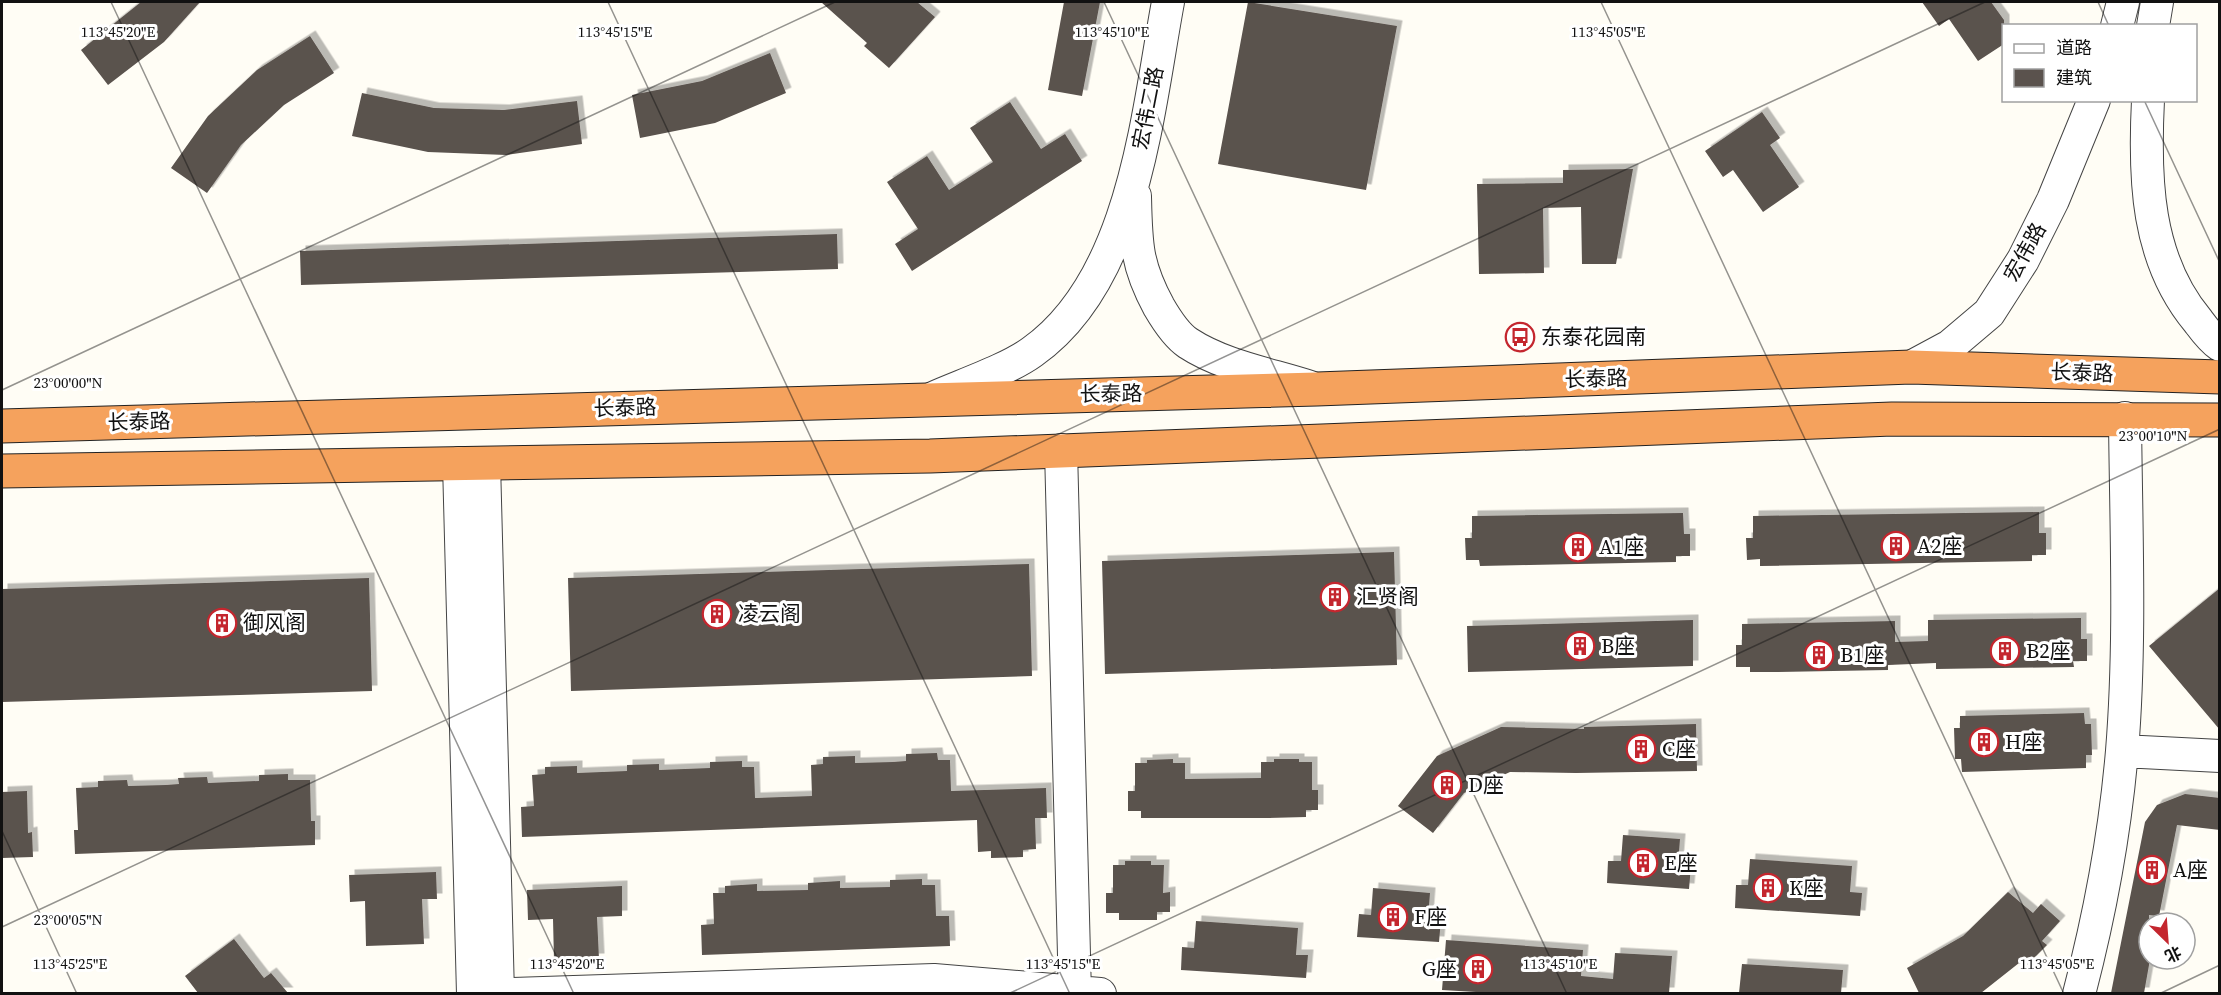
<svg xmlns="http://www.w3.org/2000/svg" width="2221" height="995" font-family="'Source Serif 4','Noto Sans SC',serif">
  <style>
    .building { fill: #5a524d; filter: url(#shadow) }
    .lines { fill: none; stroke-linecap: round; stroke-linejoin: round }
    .minor-casing { stroke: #444; stroke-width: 34 }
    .highway-casing { stroke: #222; stroke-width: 35 }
    .minor { stroke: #fff; stroke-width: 32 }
    .highway { stroke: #f5a25d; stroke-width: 33 }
    .ticks { fill: none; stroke: #111; stroke-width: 1.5; stroke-opacity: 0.45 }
    .labels { text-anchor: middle; stroke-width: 6; stroke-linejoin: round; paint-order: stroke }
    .street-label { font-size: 21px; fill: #111; stroke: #fff }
    .poi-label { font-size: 21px; fill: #111; stroke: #fff; text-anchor: start }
    .ticks-label { font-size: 15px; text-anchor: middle; fill: #111; stroke: #fff; stroke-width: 6; stroke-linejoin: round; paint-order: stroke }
  </style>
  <defs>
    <filter id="shadow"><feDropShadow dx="5.5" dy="-5.5" stdDeviation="0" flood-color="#0004"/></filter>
  </defs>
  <rect width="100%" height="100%" fill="#fffdf5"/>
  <path class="building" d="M141 2H200L164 42 108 85 81 50Z
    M821 2H917L935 17 889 68 864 46 867 43Z
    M1064 2H1100L1082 96 1048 90Z
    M1248 2 1397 26 1366 190 1218 164Z
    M1922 2H1991L2004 20V44L1978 61 1949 19 1939 26Z
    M310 36 334 73 284 105 241 145 207 193 171 168 208 116 257 70Z
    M770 53 786 93 715 123 640 138 632 95 702 81Z
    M362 93 434 108 504 110 577 101 582 144 506 155 428 152 352 136Z
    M1010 102 1041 149 1065 134 1082 161 912 271 895 244 918 229 887 182 927 156 949 190 993 162 970 128Z
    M1762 112 1780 138 1770 145 1799 187 1763 212 1733 170 1723 177 1705 151Z
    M1633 169 1616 264H1582L1581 207 1543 208 1544 273 1479 274 1477 184 1563 183V170Z
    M837 234 838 269 301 285 300 251Z
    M2039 512V533H2046V555H2032V561L1760 566V559L1747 560 1746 538H1753V516Z
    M1683 513 1684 534H1690V556H1676V562L1480 566 1479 560H1466L1465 538H1472V516Z
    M1394 552 1397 665 1105 674 1102 561Z
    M1029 564 1032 676 571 691 568 578Z
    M369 578 372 691 2 702V589Z
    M2220 588V730L2149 646Z
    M2081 618V639H2087V661H2073L2074 667 1936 669V663L1888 665V670L1778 672H1750V667H1736V645H1742V624L1895 621V642L1928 641V620Z
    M1693 620V666L1468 672 1467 626Z
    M2084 713 2085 724H2091L2092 755H2086V768L1962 772 1961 759H1955L1954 728H1960V716Z
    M1696 724 1697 771 1576 773 1510 772 1464 793 1433 833 1398 806 1437 756 1501 727 1584 729V727Z
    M937 753 938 760H950L951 791 1046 788 1047 818H1035L1036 849 1023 850V857L991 858V851L978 852 977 820 522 837 521 807 534 806 532 775 545 774V767L577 766V773L627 771V765L659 764V770L710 768V762L742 761V767H754L755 798 812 796 811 765 823 764V757L855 756V763L893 762 906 761V754Z
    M1173 759V763H1185V779L1261 778V762H1274V759H1299V762H1312V790H1318V810H1306V817L1268 818H1141V811H1128V791H1135V763H1147V760Z
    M288 774V780H310L311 821H315V845L75 854 74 830H78L76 788 98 787V781L127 780 128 786 166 785 179 784 178 778 207 777 208 783 259 781V775Z
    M27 791 28 833 32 832 33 857 2 858V792Z
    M2185 794 2220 798V830L2177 825 2159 916 2149 915V965L2144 993H2111L2145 822 2157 805Z
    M1623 835 1680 839 1678 865 1691 866 1689 889 1607 883 1608 861H1621Z
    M1750 859 1852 866 1850 892 1862 893 1860 916 1735 908 1736 885H1748Z
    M1125 861H1151V865H1164L1163 893 1170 892V912H1157V920H1119V913H1106V893H1113V865H1125Z
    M436 872 437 899H422L424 944 366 946 365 901 350 902 349 875Z
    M922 879V885H935L936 916H949L950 946 702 955 701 925 714 924 713 893H725V886L757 884V891L808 890V883L840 881V888L890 887V880Z
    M622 886V916L597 917 599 959 554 960 553 919 528 920 527 890Z
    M1373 888 1430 893 1428 919H1441L1439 942 1357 937 1359 914 1371 915Z
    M2008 892 2033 913 2041 904 2060 921 2042 941 2047 945 2024 968 2019 963 1981 993H1919L1907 968 1963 936Z
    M1196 921 1298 928 1296 955H1308L1306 978 1181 970 1182 947 1194 948Z
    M234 939 264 978 271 973 288 993H198L185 976Z
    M1446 940 1583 950 1581 976 1613 979 1615 953 1672 956 1669 993H1493L1442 990Z
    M1742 964 1843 970 1841 993H1739Z"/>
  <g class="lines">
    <g class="minor-casing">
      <path id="minor" d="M2117 26 2123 2
        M2153 26 2157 2
        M2148 100C2144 178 2146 259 2198 321 2204 329 2211 339 2220 345
        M1135 196C1136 243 1136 265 1159 307 1166 319 1176 335 1188 343 1223 366 1270 374 1310 387
        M1911 367 1950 346 1989 313 2023 260 2053 200 2094 100
        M933 398C962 385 1007 370 1032 352 1134 280 1147 115 1168 2
        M1061 450 1075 994
        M459 463 473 994
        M484 463 498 994
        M2122 751 2220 756
        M513 994 934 980 1100 994
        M2079 994C2100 914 2115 833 2122 751 2131 640 2126 528 2125 418"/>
    </g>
    <g class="highway-casing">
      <path id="highway" d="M2 426 1317 389 1911 367 2220 377
        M2 471 930 456 1892 419 2220 420"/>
    </g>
    <use href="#minor" class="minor"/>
    <use href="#highway" class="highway"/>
  </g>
  <path class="ticks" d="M111 2 574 994M608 2 1070 994M1104 2 1567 994M1601 2 2064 994M2098 2 2109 26M2144 100 2220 263M2 390 835 2M2 831 77 994M2 927 1985 2M1008 994 2220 429M2159 994 2220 965"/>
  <defs>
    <g id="bus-ring" transform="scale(1.5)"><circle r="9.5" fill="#fff" stroke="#c4262e" stroke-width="1.5"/><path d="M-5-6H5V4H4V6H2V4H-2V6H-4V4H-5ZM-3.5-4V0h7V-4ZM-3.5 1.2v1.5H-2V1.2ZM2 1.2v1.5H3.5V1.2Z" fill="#c4262e"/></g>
    <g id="building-ring" transform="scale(1.5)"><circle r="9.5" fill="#fff" stroke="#c4262e" stroke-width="1.5"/><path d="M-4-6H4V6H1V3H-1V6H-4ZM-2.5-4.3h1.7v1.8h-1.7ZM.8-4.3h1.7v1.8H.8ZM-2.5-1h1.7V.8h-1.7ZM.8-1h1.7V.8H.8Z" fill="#c4262e"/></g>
  </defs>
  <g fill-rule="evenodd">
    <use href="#bus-ring" x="1520" y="337"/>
    <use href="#building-ring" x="1896" y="546"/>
    <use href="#building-ring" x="1578" y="547"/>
    <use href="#building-ring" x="1335" y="597"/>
    <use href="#building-ring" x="717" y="614"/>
    <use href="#building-ring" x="222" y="623"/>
    <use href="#building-ring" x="1580" y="646"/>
    <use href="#building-ring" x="2005" y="651"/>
    <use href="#building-ring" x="1819" y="655"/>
    <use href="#building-ring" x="1984" y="742"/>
    <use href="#building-ring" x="1641" y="749"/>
    <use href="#building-ring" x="1447" y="785"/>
    <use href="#building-ring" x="1643" y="863"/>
    <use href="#building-ring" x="2152" y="870"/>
    <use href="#building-ring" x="1768" y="888"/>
    <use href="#building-ring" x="1393" y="917"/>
    <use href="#building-ring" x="1478" y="969"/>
  </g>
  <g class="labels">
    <g class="street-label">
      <text transform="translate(1148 108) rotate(-79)" y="7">宏伟二路</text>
      <text transform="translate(2025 252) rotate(-61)" y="7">宏伟路</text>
      <text transform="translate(2082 373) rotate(2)" y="7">长泰路</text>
      <text transform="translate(1596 379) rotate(-2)" y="7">长泰路</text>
      <text transform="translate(1111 394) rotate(-1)" y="7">长泰路</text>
      <text transform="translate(625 408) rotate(-2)" y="7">长泰路</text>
      <text transform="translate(139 422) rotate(-2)" y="7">长泰路</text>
    </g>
    <g class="poi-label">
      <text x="1541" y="344">东泰花园南</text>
      <text x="1917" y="553">A2座</text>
      <text x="1599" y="554">A1座</text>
      <text x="1356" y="604">汇贤阁</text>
      <text x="738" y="621">凌云阁</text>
      <text x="243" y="630">御风阁</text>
      <text x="1601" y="653">B座</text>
      <text x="2026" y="658">B2座</text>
      <text x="1840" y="662">B1座</text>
      <text x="2005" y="749">H座</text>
      <text x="1662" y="756">C座</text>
      <text x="1468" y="792">D座</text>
      <text x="1664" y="870">E座</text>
      <text x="2173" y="877">A座</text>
      <text x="1789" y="895">K座</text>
      <text x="1414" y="924">F座</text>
      <text x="1457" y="976" text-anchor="end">G座</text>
    </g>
  </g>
  <g class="ticks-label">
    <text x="118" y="37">113°45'20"E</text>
    <text x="615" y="37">113°45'15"E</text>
    <text x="1112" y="37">113°45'10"E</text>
    <text x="1608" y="37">113°45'05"E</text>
    <text x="68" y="388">23°00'00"N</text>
    <text x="2153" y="441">23°00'10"N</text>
    <text x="68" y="925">23°00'05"N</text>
    <text x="70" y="969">113°45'25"E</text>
    <text x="567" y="969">113°45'20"E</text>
    <text x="1063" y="969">113°45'15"E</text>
    <text x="1560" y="969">113°45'10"E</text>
    <text x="2057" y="969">113°45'05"E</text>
  </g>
  <rect width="2221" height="995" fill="none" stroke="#111111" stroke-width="6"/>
  <rect x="2002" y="24" width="195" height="78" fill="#ffffff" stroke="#a0a0a0" stroke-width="1.5"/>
  <rect x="2014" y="44" width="30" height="9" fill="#ffffff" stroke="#a0a0a0" stroke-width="1.5"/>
  <text x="2056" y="54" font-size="18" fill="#111111">道路</text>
  <rect x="2014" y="69" width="30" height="18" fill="#5a524d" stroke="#a0a0a0" stroke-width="1.5"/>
  <text x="2056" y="84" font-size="18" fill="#111111">建筑</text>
  <g transform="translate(2167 941) rotate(155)"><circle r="28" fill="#ffffff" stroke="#a0a0a0" stroke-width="1.5"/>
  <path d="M0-4.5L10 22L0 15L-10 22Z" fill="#c4262e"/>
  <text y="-9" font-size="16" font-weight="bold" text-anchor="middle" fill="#111111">北</text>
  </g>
</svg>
